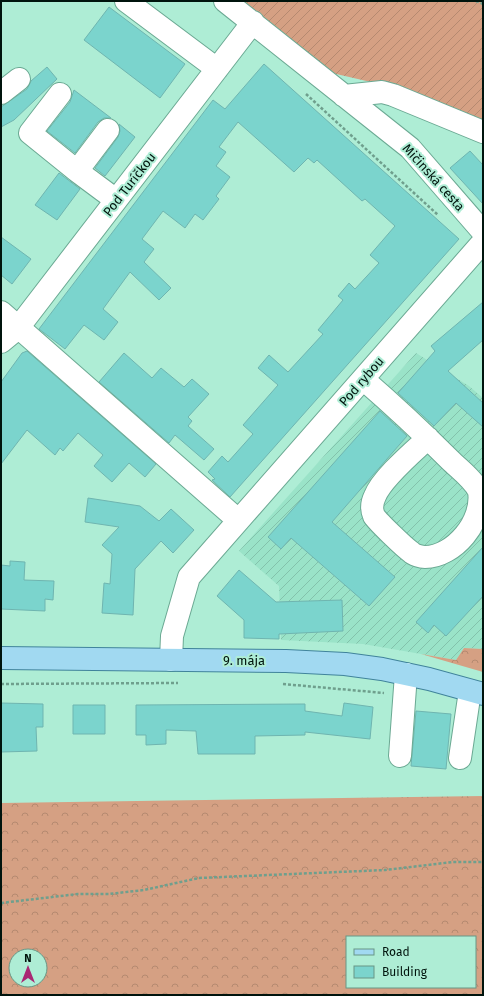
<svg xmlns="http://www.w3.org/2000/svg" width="484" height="996" font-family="'Fira Sans',sans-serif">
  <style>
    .industrial { fill: url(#industrial-furrows) }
    .forest { fill: url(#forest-crowns); fill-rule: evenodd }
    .garden { fill: url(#garden-furrows) }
    .building { fill: #7bd4cd; stroke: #6fb5b0 }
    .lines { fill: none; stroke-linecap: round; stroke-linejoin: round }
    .minor-casing { stroke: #6ba993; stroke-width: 24 }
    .major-casing { stroke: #40839b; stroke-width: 24 }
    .path { stroke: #6f9f8d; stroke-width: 2.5; stroke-dasharray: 3 2; stroke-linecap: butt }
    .minor { stroke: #fff; stroke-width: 22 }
    .major { stroke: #a1d9f1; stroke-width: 22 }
    .labels { text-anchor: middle; stroke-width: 4; stroke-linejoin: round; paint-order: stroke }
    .street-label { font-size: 13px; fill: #00140d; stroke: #aeedd5 }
  </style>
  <defs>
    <pattern id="industrial-furrows" width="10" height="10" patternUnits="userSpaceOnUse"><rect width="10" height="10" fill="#9ae3c8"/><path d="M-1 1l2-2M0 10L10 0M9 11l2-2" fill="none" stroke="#83c2ab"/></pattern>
    <pattern id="forest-crowns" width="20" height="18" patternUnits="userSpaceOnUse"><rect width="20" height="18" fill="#d5a083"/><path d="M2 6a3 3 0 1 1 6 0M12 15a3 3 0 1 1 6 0" fill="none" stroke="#b58970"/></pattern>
    <pattern id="garden-furrows" width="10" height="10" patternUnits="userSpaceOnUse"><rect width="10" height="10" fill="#d5a083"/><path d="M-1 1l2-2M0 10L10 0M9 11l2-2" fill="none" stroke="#b58970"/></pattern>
  </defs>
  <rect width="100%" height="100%" fill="#aeedd5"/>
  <path class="industrial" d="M416 353 469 386 483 398V649L464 648 456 660 363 644 281 640 279 586 239 551Z"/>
  <path class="forest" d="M464 648 483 649V672L421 654 456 660Z
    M483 796V995H1V803ZM347 937H475V987H347ZM16 956H40V980H16Z"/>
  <path class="garden" d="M243 1H483V120L405 90 332 73Z"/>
  <path class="building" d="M109 7 185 64 160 98 84 40Z
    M264 64 459 239 230 497 212 480 215 479 208 472 222 456 228 462 253 434 243 425 278 385 258 368 269 355 288 372 323 334 318 330 343 300 338 296 349 283 355 289 379 263 370 255 395 226 365 199 362 201 317 160 314 163 308 158 294 172 238 122 219 147 226 152 216 166 230 177 216 196 219 199 203 220 195 214 185 228 163 211 142 239 154 249 144 262 171 288 159 300 130 272 103 309 118 322 104 340 84 325 65 349 39 329 213 100 225 109Z
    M47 67 57 79 14 120 1 127V107L27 89 31 81Z
    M74 90 111 118H104L98 122 75 153 47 131 70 102Z
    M119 124 135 137 105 176 95 168 118 137 120 131Z
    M470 151 483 165V204L450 168Z
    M59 173 80 189 57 220 35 205Z
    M1 237 31 259 12 284 1 275Z
    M483 302V340L448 371 483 403V427L456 403 434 426 398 393 435 351 431 346Z
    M27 351 156 464 145 477 129 463 112 482 94 466 103 455 78 433 63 451 60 448 55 455 27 430 1 464V382L22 353Z
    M124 353 152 378 161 368 184 387 192 379 209 394 188 417 192 421 188 426 214 449 204 460 175 435 169 443 99 382Z
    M380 411 407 436 332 522 395 577 369 606 291 538 281 549 268 537Z
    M88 498 140 506 159 521 171 509 194 530 173 553 161 541 135 569 133 615 102 613 104 583 110 584 112 554 102 545 119 527 85 522Z
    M483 547V596L446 636 434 625 428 633 416 622Z
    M10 561 25 562 24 580 54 581 53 600 45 599V611L1 609V565L10 566Z
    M239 570 276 602 342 600 343 631 279 634V639L244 638V620L217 596Z
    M1 703 43 704V727H36L37 751 1 752Z
    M344 703 373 707 370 739 305 732V735L255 736V754H198L196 731 166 730V744L146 745V735H136V705L305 704V711L342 716Z
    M73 705H105V734H73Z
    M416 711 451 714 446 769 411 766Z"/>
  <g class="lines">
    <g class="minor-casing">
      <path id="minor" d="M126 1 217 69
        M225 1 410 148 483 232
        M1 93 19 79
        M60 94 30 133 77 171
        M344 96 382 92 393 95 483 132
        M108 130 77 171 116 200
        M1 312 238 520
        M1 342 18 328 253 22
        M363 379C393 405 422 432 450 460 459 469 473 479 479 491 484 521 454 557 425 557 421 557 414 555 411 552 404 547 378 522 374 516 371 509 372 502 375 496 382 478 413 452 428 438
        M171 660 172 636 189 577 483 242
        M400 756 406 674
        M460 758 470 691"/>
    </g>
    <g class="major-casing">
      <path id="major" d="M1 658 286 661 345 664 382 669 429 679 483 694"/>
    </g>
    <path class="path" d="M476 1 483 4
      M306 94 438 215
      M1 684 178 683
      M283 684 384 693
      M1 903 78 894H109L144 890 199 878 385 870 453 862H483"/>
    <use href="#minor" class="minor"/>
    <use href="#major" class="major"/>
  </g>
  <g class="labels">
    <g class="street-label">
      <text transform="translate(434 177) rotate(48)" y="5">Mičinská cesta</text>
      <text transform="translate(129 184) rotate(-52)" y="5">Pod Turíčkou</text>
      <text transform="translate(361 381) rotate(-49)" y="5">Pod rybou</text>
      <text x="244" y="665">9. mája</text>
    </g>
  </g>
  <rect width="484" height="996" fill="none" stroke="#00140d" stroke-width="4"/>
  <rect x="346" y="936" width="130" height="52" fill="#aeedd5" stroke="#689685"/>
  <rect x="354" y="949" width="20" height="6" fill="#a1d9f1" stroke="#689685"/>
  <text x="382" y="956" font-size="12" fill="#00140d">Road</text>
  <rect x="354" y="966" width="20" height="12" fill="#7bd4cd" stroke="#689685"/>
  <text x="382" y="976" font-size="12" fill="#00140d">Building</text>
  <g transform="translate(28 968)"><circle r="19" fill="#aeedd5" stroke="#689685"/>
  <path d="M0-3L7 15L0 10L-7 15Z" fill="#a92773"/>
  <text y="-6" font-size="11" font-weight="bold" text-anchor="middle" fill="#00140d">N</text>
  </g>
</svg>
